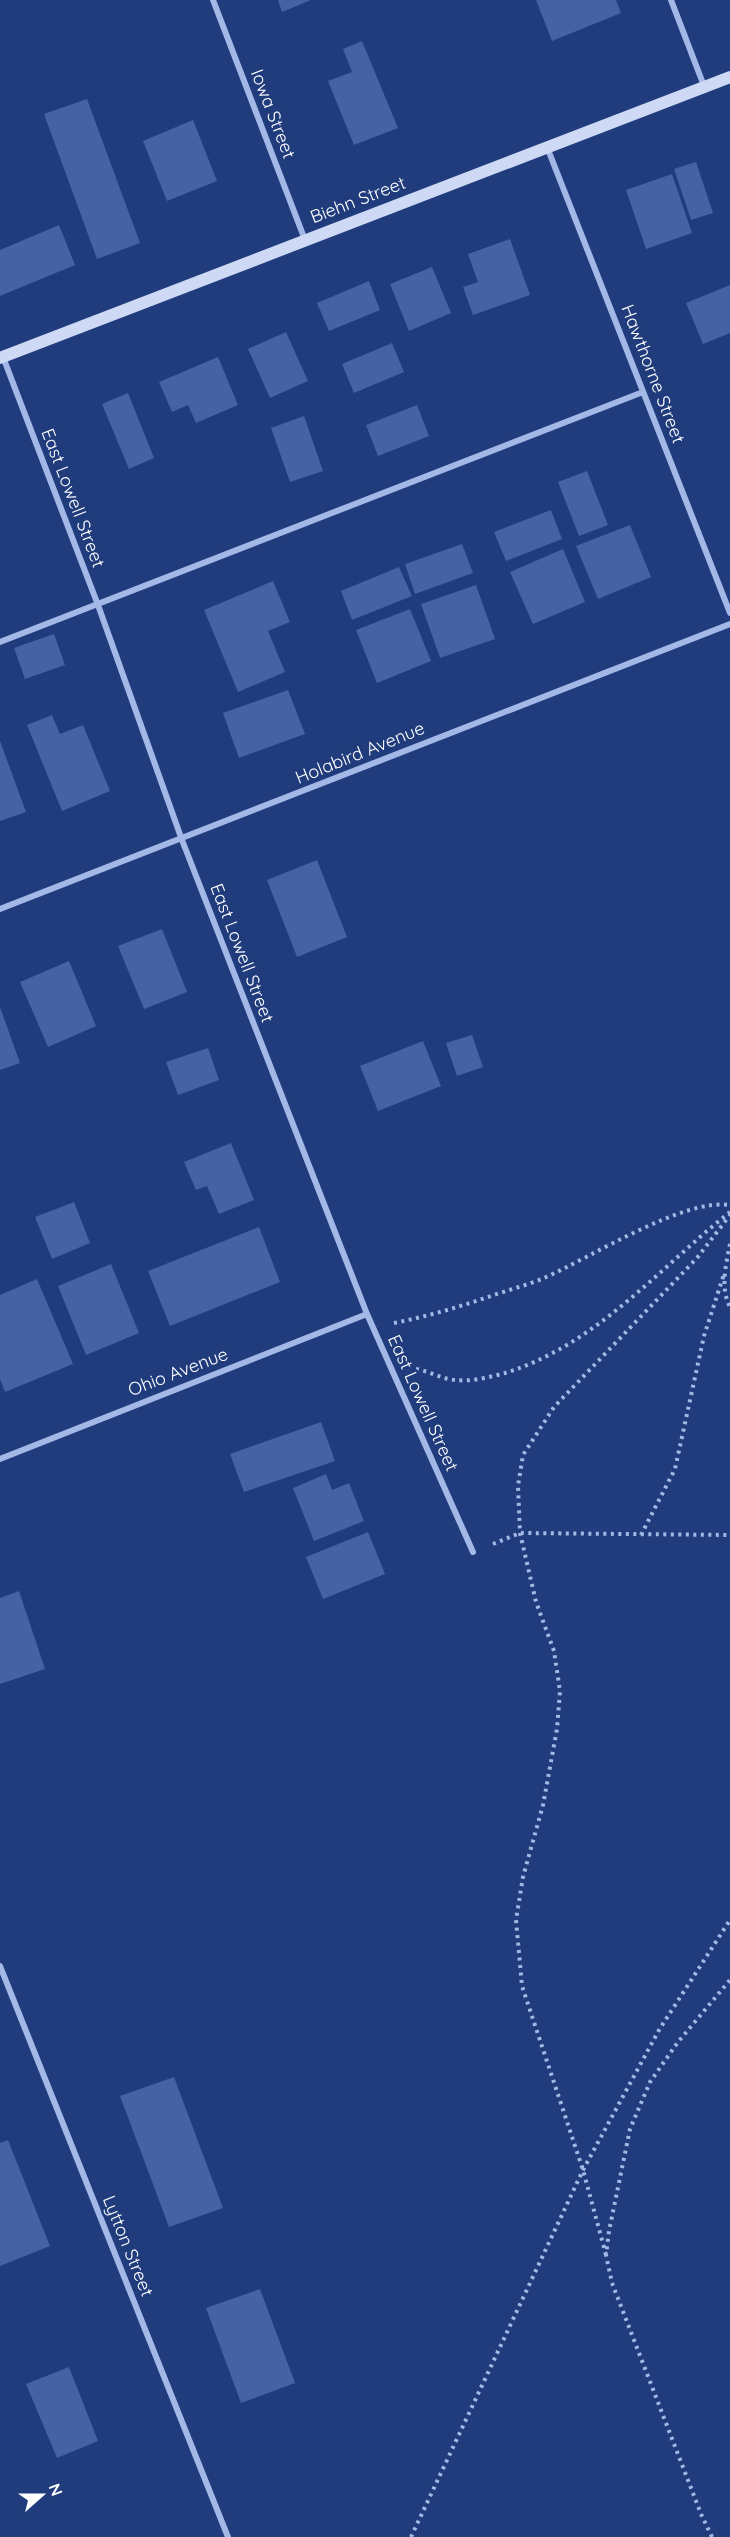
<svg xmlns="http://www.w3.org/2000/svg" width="730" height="2537" font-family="Quicksand,sans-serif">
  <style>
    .building { fill: #4562a4 }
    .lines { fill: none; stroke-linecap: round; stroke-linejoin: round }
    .path { stroke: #a3b8e6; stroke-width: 4; stroke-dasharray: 3 4.5; stroke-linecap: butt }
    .street { stroke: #a3b8e6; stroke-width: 6 }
    .secondary { stroke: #cdd9f5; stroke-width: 12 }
    .labels { text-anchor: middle; stroke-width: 5; stroke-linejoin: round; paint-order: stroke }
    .street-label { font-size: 18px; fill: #fff; stroke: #203c7c }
  </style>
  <rect width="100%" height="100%" fill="#203c7c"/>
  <path class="building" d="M278 0H311L282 12Z
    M536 0H616L621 13 552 41Z
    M362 41 398 128 354 145 328 81 352 72 343 49Z
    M87 99 140 243 97 259 44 114Z
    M193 120 217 181 167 201 143 141Z
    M696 162 713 213 691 220 674 169Z
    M672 174 692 233 646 249 626 190Z
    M59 225 75 265 0 296V250Z
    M510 239 530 295 473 315 463 287 478 282 468 254Z
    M432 267 451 313 409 331 390 284Z
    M369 281 380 310 329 331 317 303Z
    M730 285V333L703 344 686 303Z
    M286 332 308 381 270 398 248 349Z
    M392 343 404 372 354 393 342 364Z
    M218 357 238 405 196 423 188 405 172 412 159 382Z
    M128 393 154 458 129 469 102 404Z
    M417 405 429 436 378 456 366 425Z
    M304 416 323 471 290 482 271 428Z
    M587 471 608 525 579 536 558 482Z
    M551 510 562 539 506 561 494 532Z
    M630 525 651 577 598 599 576 546Z
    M462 544 473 573 415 594 405 564Z
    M563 549 585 602 533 624 510 572Z
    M399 567 412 596 352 620 341 591Z
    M273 581 290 622 268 631 285 672 238 692 204 610Z
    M476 585 495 639 440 658 421 604Z
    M410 609 431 661 377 683 356 630Z
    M54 634 65 665 25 679 14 648Z
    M288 690 305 734 239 758 223 713Z
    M52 715 60 734 83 725 110 791 62 811 27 725Z
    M0 741 26 812 0 821Z
    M317 860 347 937 297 957 267 880Z
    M162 929 187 992 144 1009 118 946Z
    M69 961 96 1026 48 1047 20 982Z
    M0 1007 20 1063 0 1070Z
    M472 1035 483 1067 457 1076 446 1043Z
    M423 1041 441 1086 378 1111 360 1066Z
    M208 1048 219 1080 178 1095 166 1062Z
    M231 1143 254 1200 219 1214 207 1186 196 1190 184 1162Z
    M74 1202 90 1243 52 1259 35 1217Z
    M259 1227 280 1282 170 1326 148 1271Z
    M111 1264 139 1333 86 1355 58 1286Z
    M37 1279 73 1364 5 1392 0 1379V1295Z
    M321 1422 335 1461 244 1492 230 1454Z
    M326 1474 332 1490 349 1483 364 1521 314 1541 293 1488Z
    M368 1532 385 1574 323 1599 306 1557Z
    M19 1591 45 1669 0 1684V1598Z
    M174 2077 223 2208 169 2227 120 2096Z
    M8 2140 50 2246 0 2266V2143Z
    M260 2289 295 2383 241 2403 206 2308Z
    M69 2367 98 2441 57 2458 26 2384Z"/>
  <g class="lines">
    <path class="path" d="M730 1244C726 1264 720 1288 730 1307
      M394 1323C430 1316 465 1305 500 1293 515 1288 530 1284 544 1278 590 1258 683 1198 730 1205
      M416 1369C429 1371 442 1379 455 1380 471 1382 490 1377 505 1373 596 1345 658 1269 730 1212
      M641 1535 675 1469 704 1336 724 1274
      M493 1544 520 1533 730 1535
      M606 2255 583 2170 522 1986 516 1920 523 1877 543 1805 557 1729 560 1691 554 1651 536 1602 520 1533 518 1486 523 1455 554 1407 697 1258 730 1215
      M411 2537 583 2170 659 2030 730 1920
      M712 2537 701 2514 612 2283 606 2255 609 2231 630 2129 650 2082 678 2042 730 1980"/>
    <path class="street" d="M213 0 305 240
      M671 0 704 86
      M547 147 730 613
      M3 357 98 605 182 840 367 1314 473 1552
      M0 642 643 392
      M0 909 730 624
      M0 1459 367 1314
      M0 1966 228 2537"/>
    <path class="secondary" d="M0 358 730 77"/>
  </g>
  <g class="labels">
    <g class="street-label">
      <text transform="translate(273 114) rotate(69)" y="6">Iowa Street</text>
      <text transform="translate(358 200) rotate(-21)" y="6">Biehn Street</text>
      <text transform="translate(653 374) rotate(69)" y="6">Hawthorne Street</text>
      <text transform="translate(73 498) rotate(69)" y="6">East Lowell Street</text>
      <text transform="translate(360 753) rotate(-22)" y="6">Holabird Avenue</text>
      <text transform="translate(242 953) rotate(69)" y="6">East Lowell Street</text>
      <text transform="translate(178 1372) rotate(-21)" y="6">Ohio Avenue</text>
      <text transform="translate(423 1403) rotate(66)" y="6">East Lowell Street</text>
      <text transform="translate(128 2246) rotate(68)" y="6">Lytton Street</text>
    </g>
  </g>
  <g transform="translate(42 2495) rotate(69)" stroke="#203c7c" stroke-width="4.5" paint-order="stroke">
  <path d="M0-4.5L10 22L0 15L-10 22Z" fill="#ffffff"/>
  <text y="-9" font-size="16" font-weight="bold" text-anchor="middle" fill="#ffffff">N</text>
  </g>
</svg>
